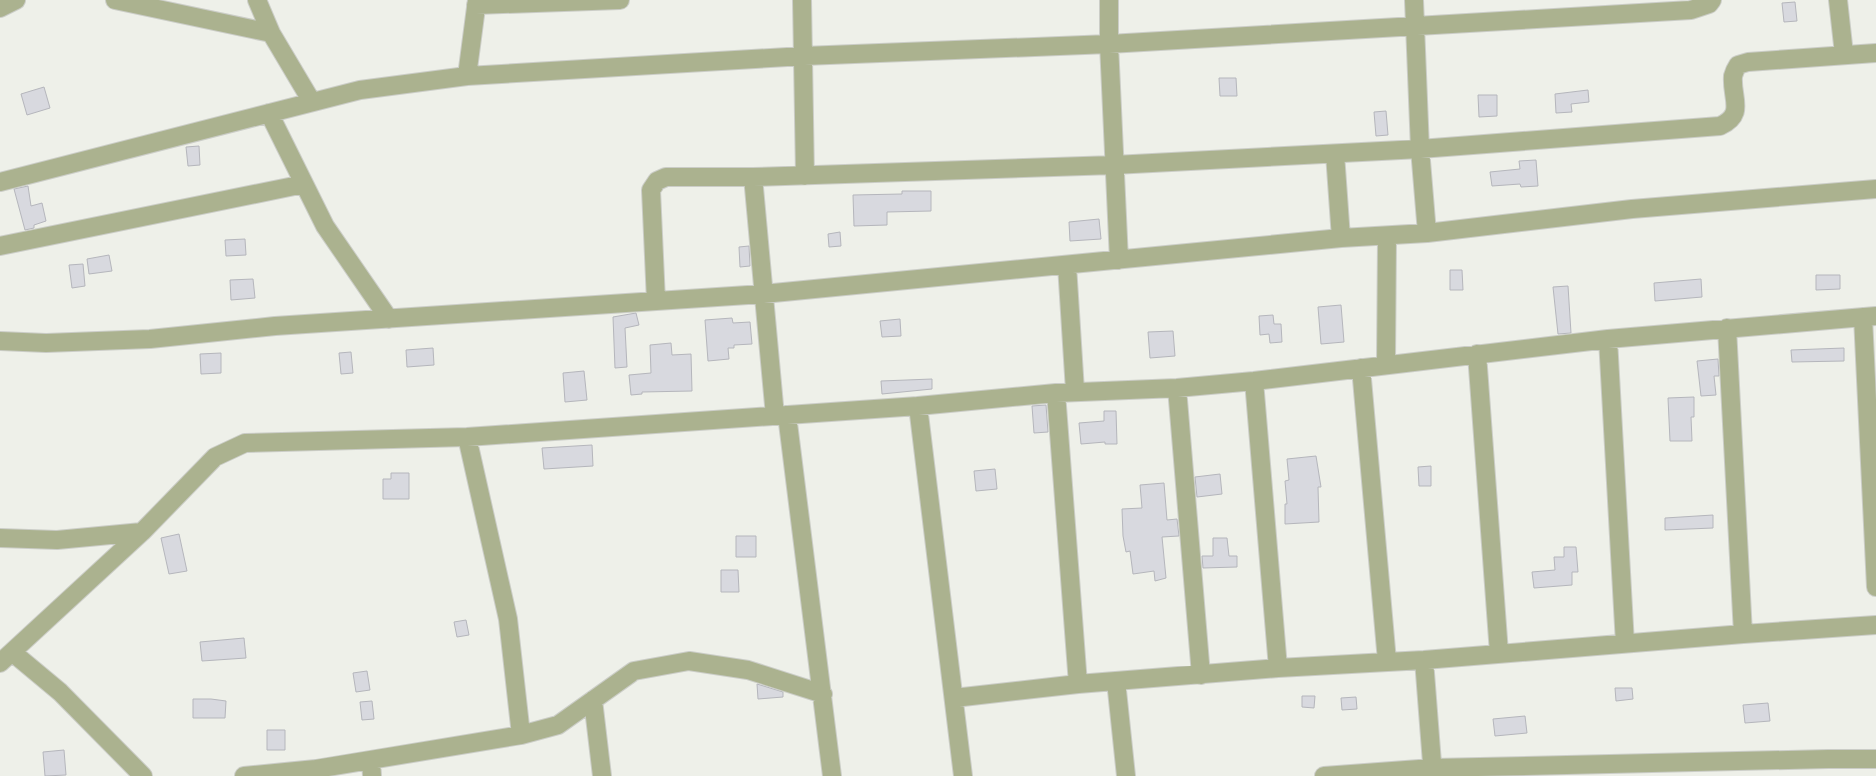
<svg xmlns="http://www.w3.org/2000/svg" width="1876" height="776" font-family="Overpass,sans-serif">
  <style>
    .building { fill: #d8d9df; stroke: #b5b6bc }
    .lines { fill: none; stroke-linecap: round; stroke-linejoin: round }
    .street-casing { stroke: #cbcdc7; stroke-width: 20 }
    .street { stroke: #abb28f; stroke-width: 18 }
  </style>
  <rect width="100%" height="100%" fill="#eef0e9"/>
  <path class="building" d="M1795 2 1797 21 1784 22 1782 3Z
    M1219 78H1236L1237 96H1220Z
    M44 87 50 108 27 115 21 94Z
    M1588 90 1589 102 1571 104 1572 112 1556 113 1555 94Z
    M1478 95H1497V116L1479 117Z
    M1386 111 1388 135 1376 136 1374 112Z
    M199 146 200 165 188 166 186 147Z
    M1536 160 1538 186 1521 187 1520 184 1492 186 1490 172 1520 169 1519 161Z
    M28 186 31 206 42 203 46 221 34 225V228L25 230 14 189Z
    M902 191H931V211L887 212V225L854 226 853 195 902 194Z
    M1099 219 1101 239 1070 241 1069 222Z
    M840 232 841 246 829 247 828 234Z
    M245 239 246 255 226 256 225 240Z
    M749 246 750 266 740 267 739 247Z
    M109 255 112 271 89 274 87 259Z
    M83 264 85 286 72 288 69 265Z
    M1450 270H1462L1463 290H1450Z
    M1816 275H1840V289L1816 290Z
    M253 279 255 298 231 300 230 280Z
    M1701 279 1702 297 1655 301 1654 283Z
    M1568 286 1571 333 1558 334 1553 287Z
    M1341 305 1344 342 1321 344 1318 307Z
    M636 313 639 325 625 328 627 367 615 368 613 317Z
    M1273 315 1274 324H1281L1282 342 1270 343 1269 334 1260 335 1259 316Z
    M732 318 733 323 750 322 752 344 734 345V348H728L729 359 708 361 705 320Z
    M900 319 901 336 882 337 880 321Z
    M1173 331 1175 356 1150 358 1148 332Z
    M671 343 672 355 691 354 692 391 642 392V394L631 395 629 375 651 373 650 345Z
    M433 348 434 365 407 367 406 350Z
    M1844 348V361L1792 362 1791 350Z
    M351 352 353 373 341 374 339 353Z
    M221 353V373L201 374 200 354Z
    M1718 359 1719 376H1714L1716 395 1701 396 1697 361Z
    M584 371 587 400 565 402 563 373Z
    M932 379V389L882 394 881 381Z
    M1694 397V417H1691L1692 441H1670L1668 398Z
    M1046 405 1048 432 1034 433 1032 406Z
    M1104 411H1116L1117 444H1105V442L1081 444 1079 423 1104 421Z
    M592 445 593 466 544 469 542 448Z
    M1316 456 1321 487H1318L1319 522 1285 524V504H1287L1285 481 1289 480 1287 459Z
    M1431 466V486H1419L1418 467Z
    M995 469 997 489 976 491 974 471Z
    M391 473H409V499H383V479H391Z
    M1220 474 1222 494 1197 497 1195 477Z
    M1164 483 1167 520 1177 519 1179 536 1162 537 1166 578 1155 581 1154 571 1133 574 1130 551 1126 552 1123 536 1122 509 1142 508 1140 485Z
    M1713 515V528L1665 530V518Z
    M179 534 187 571 169 574 161 538Z
    M736 536H756V557H736Z
    M1213 538H1227L1229 556H1237V567L1203 568 1202 556H1213Z
    M1564 547H1576L1578 572H1572V585L1534 588 1532 572 1555 570 1554 557H1564Z
    M721 570H738L739 592H721Z
    M466 620 469 635 457 637 454 622Z
    M244 638 246 658 202 661 200 642Z
    M367 671 370 690 356 692 353 673Z
    M757 684 783 692V697L758 699Z
    M1615 688H1632L1633 699 1616 701Z
    M1302 696H1315L1314 708 1302 707Z
    M1356 697 1357 709 1342 710 1341 698Z
    M193 699H211L226 701 225 718H193Z
    M372 701 374 719 362 720 360 702Z
    M1768 703 1770 721 1745 723 1743 705Z
    M1525 716 1527 733 1495 736 1493 719Z
    M267 730H285V750H267Z
    M64 750 66 775 45 776 43 752Z"/>
  <g class="lines">
    <g class="street-casing">
      <path id="street" d="M115 0 271 33
        M257 0 271 33 312 102
        M802 0 805 176
        M1109 0V44L1119 260
        M1414 0 1420 149 1427 233
        M1838 0 1844 54
        M476 5 620 0
        M0 8 16 0
        M467 76 477 0
        M269 113 325 226 389 319
        M1335 154 1341 238
        M753 177 775 416
        M0 182 360 90 467 76 804 56 1109 44 1691 10 1709 4 1712 0
        M0 246 304 184
        M1067 265 1075 391
        M656 301 651 190 657 181 666 177H753L1114 165 1420 149 1720 126C1746 114 1731 98 1733 76 1734 72 1736 68 1738 65L1748 62 1876 53
        M1863 317 1876 587
        M1727 328 1743 634
        M1608 339 1625 644
        M0 341 46 343 150 339 275 326 763 294 1341 238 1427 233 1632 209 1876 189
        M1477 354 1499 653
        M1386 365 1387 236
        M1361 368 1387 661
        M1254 381 1278 668
        M1177 388 1201 675
        M1056 393 1078 684
        M918 406 963 776
        M787 415 832 776
        M467 437 508 619 521 735
        M0 538 57 540 142 532
        M12 652 60 692 143 776
        M1424 660 1433 776
        M0 663 142 532 215 457 245 443 467 437 918 406 1056 393 1177 388 1254 381 1608 339 1876 316
        M1116 681 1126 776
        M954 698 1078 684 1278 668 1424 660 1743 634 1876 625
        M593 700 602 776
        M371 760 372 776
        M244 776 316 769 521 735 558 725 634 671 689 661 748 670 823 694
        M1324 776 1433 768 1828 759H1876"/>
    </g>
    <use href="#street" class="street"/>
  </g>
</svg>
